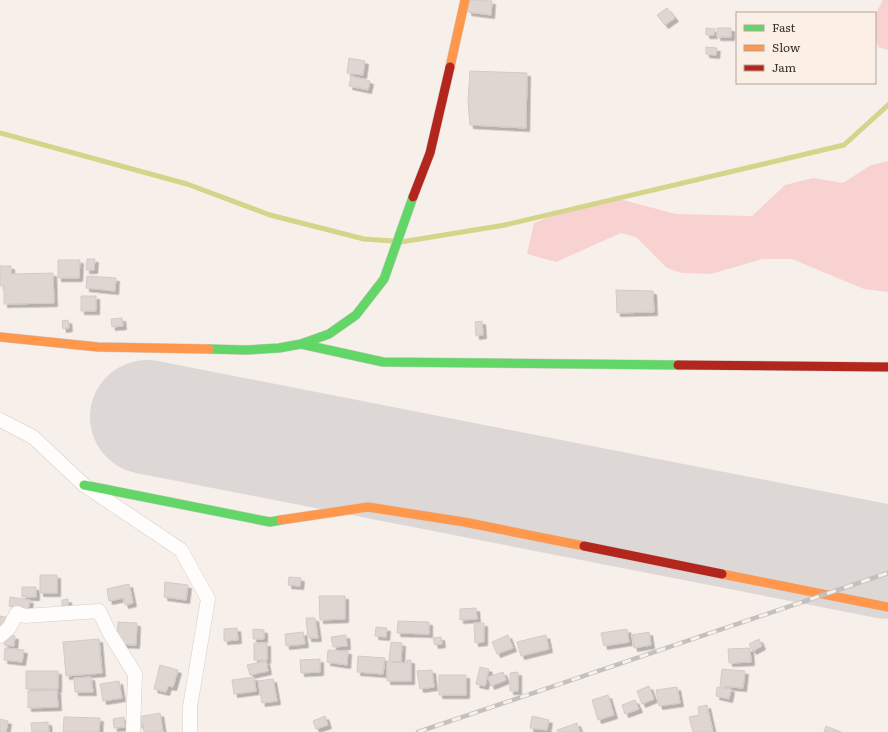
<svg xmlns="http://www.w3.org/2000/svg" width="888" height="732" font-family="Literata,serif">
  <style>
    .green { fill: #f8d2d0 }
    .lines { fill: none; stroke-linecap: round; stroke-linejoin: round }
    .stream { stroke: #d4d58b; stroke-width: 5 }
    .runway { stroke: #ddd8d5; stroke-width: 114 }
    .building { fill: #e0d6d1; stroke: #d1cbc7; filter: url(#shadow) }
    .street-casing { stroke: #d4ceca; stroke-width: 15 }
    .fast-casing { stroke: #d4ceca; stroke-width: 10 }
    .slow-casing { stroke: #d4ceca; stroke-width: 10 }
    .jam-casing { stroke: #d4ceca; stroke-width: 10 }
    .street { stroke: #fefdfc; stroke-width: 14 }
    .fast { stroke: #63d668; stroke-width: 9 }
    .slow { stroke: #ff974d; stroke-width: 9 }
    .jam { stroke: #b3261e; stroke-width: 9 }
    .rail-casing { stroke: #c3c1c0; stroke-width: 4.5 }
    .rail { stroke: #fcefe5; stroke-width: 3; stroke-dasharray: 9; stroke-linecap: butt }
  </style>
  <defs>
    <filter id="shadow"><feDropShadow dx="3.5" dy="3.5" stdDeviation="0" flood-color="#0004"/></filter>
  </defs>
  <rect width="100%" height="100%" fill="#f7f0ea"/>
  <path class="green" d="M883 0H888V50L878 47 875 30V15Z
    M888 161V292L864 289 792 259H762L711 274 682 273 667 268 636 237 621 233 556 262 527 254 534 223 576 206 619 199 676 214 752 216 785 185 813 178 843 183 871 165Z"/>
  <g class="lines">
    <path class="stream" d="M0 133 187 184 270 215 364 239 393 241
      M401 242 505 225 844 145 888 105"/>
    <path class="runway" d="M147 417 888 562"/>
  </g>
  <path class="building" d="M469 0 492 1 491 15 468 12Z
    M667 8 675 18 665 25 657 15Z
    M706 28 715 29 714 35H706Z
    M717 28H731V37H717Z
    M706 47 717 48 716 55 706 54Z
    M349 58 365 61 363 75 347 73Z
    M470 71 527 73 526 128 470 125 468 101Z
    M351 76 370 81 368 90 349 86Z
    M87 259H95L94 270H86Z
    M58 260H80L79 278H58Z
    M0 266H11V274L53 273 54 303 4 304V285L0 286Z
    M87 276 116 278 115 291 86 288Z
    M616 290 653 291 654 312 617 313Z
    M81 296H96V311H81Z
    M122 318 123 326 112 327 111 319Z
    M68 320 69 328 63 329 62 321Z
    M482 321 483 335 476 336 475 322Z
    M40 575H57V593H40Z
    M289 577 301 578 300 586 288 585Z
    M165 582 188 585 186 600 164 597Z
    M129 584 133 603 125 605 123 598 109 601 107 589Z
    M22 587H36V597H22Z
    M319 596H345V619L320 620Z
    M10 597 30 600 28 610 9 606Z
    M68 599V607H62V600Z
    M476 608 477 619 460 620V609Z
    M0 616 6 617 4 630H0Z
    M306 618H315L318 638H308Z
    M398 621 429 622V634L397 633Z
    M118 622 137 623 136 645 117 644Z
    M474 623H484V642L475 643Z
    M376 627 387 628 386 637 375 636Z
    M237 628 238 640 224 641V629Z
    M253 629 264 630V639H253Z
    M627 629 629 642 604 646 601 633Z
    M303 632 305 644 286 646 285 634Z
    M649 632 651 645 634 648 632 635Z
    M5 635 15 636 14 646 4 645Z
    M346 635 347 646 333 647 331 637Z
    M508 635 513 648 497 654 492 642Z
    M546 635 549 649 521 656 517 642Z
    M441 637 442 644 435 645 433 638Z
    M99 639 102 673 66 676 63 642Z
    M759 639 762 646 753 651 749 644Z
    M391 642 402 643 401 662 389 661Z
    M254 643H267V660H254Z
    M5 648 24 650 22 662 4 660Z
    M750 648 751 662 729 663 728 649Z
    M328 650 348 651 347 665 327 662Z
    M358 656 385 658 383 674 357 672Z
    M320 659V672L301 673 300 660Z
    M407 660H411V681H387V662L407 663Z
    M266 661 268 671 250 675 247 665Z
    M160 665 178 670 173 687 168 686 166 692 154 689Z
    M480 667 489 669 485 686 476 684Z
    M722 669 745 671 743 688 720 686Z
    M432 670 434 687 420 689 417 671Z
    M26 671H58V689H26Z
    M503 672 506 680 491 686 488 677Z
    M518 672V691H510V673Z
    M439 675H466V695H439Z
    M91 677 93 692H75L74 678Z
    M254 677 256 691 234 694 232 680Z
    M273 679 277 701 262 703 258 681Z
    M119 681 122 698 103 701 100 684Z
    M649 686 654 699 642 704 637 691Z
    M677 687 680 703 659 706 656 690Z
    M717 687 731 689 729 699 716 696Z
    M57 690 58 707 28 708V691Z
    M608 695 614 715 598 720 592 700Z
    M635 700 639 709 625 714 622 705Z
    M707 705 713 732H693L689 717 699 715 698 707Z
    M160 713 163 732H144L143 724 139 725 138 717Z
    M325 716 328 725 316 729 313 721Z
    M532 716 549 720 547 730 530 728Z
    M64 717 100 718 99 732H63Z
    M124 717 125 727 114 728 113 719Z
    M0 719 8 721 6 732H0Z
    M48 722 49 732H32L31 723Z
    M577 723 580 732H558L557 730Z
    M826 726 841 732H824Z"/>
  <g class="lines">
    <g class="street-casing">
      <path id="street" d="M0 420 33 437 84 485 181 550 208 599 190 707V732
        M0 636 9 628 17 613 25 616 99 611 109 632 135 674 133 732"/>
    </g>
    <g class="fast-casing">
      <path id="fast" d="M301 344 383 362 678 365
        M209 349 246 350 279 348 301 344 329 334 356 315 384 279 413 197
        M84 485 270 522 281 520"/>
    </g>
    <g class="slow-casing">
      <path id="slow" d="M450 67 465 0
        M0 337 98 347 209 349
        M281 520 368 507 464 522 584 546
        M722 574 888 607"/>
    </g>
    <g class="jam-casing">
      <path id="jam" d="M413 197 430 153 450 67
        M678 365 888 367
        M584 546 722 574"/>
    </g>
    <use href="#street" class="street"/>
    <use href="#fast" class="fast"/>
    <use href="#slow" class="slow"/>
    <use href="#jam" class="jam"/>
    <g class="rail-casing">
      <path id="rail" d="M418 732 888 573"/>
    </g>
    <use href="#rail" class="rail"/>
  </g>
  <rect x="736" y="12" width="140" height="72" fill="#fcefe5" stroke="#aea49c"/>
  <rect x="744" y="25" width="20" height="6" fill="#63d668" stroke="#aea49c"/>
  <text x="772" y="32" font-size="12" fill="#38332f">Fast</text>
  <rect x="744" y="45" width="20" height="6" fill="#ff974d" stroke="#aea49c"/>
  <text x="772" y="52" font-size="12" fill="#38332f">Slow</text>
  <rect x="744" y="65" width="20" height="6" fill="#b3261e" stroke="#aea49c"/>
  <text x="772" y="72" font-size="12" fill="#38332f">Jam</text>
</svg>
